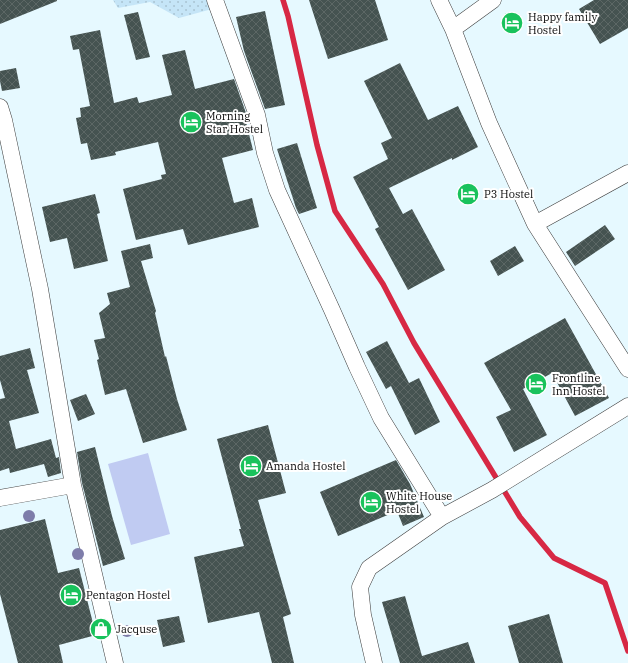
<svg xmlns="http://www.w3.org/2000/svg" width="628" height="663" font-family="'IBM Plex Serif',serif">
  <style>
    .farmland { fill: url(#farmland-dots) }
    .pitch { fill: #c0cbf2 }
    .lines { fill: none; stroke-linecap: round; stroke-linejoin: round }
    .stream { stroke: #d72844; stroke-width: 5.5 }
    .building { fill: url(#building-cross-hatch) }
    .street-casing { stroke: #3d3d3d; stroke-width: 17 }
    .street { stroke: #fff; stroke-width: 16 }
    .tree { fill: #7e7daa }
    .labels { text-anchor: middle; stroke-width: 4; stroke-linejoin: round; paint-order: stroke }
    .poi-label { font-size: 11px; fill: #0a0a0a; stroke: #fff; text-anchor: start }
  </style>
  <defs>
    <pattern id="farmland-dots" width="8" height="8" patternUnits="userSpaceOnUse"><rect width="8" height="8" fill="#c5e5f7"/><path d="M2 2h.1M6 6h.1" fill="none" stroke="#a8c3d2" stroke-width="1.8" stroke-linecap="round"/></pattern>
    <pattern id="building-cross-hatch" width="8" height="8" patternUnits="userSpaceOnUse"><rect width="8" height="8" fill="#455351"/><path d="M0 0l8 8M0 8l8-8" fill="none" stroke="#5c6765"/></pattern>
  </defs>
  <rect width="100%" height="100%" fill="#e6f9ff"/>
  <path class="farmland" d="M113 0H208L212 9 179 18 150 2 118 8Z"/>
  <path class="pitch" d="M148 453 170 534 131 545 108 464Z"/>
  <g class="lines">
    <path class="stream" d="M283 0 288 16 317 145 335 211 383 284 414 343 520 517 554 558 605 583 628 651"/>
  </g>
  <path class="building" d="M0 0H57V1L0 24Z
    M309 0H375L388 40 328 59Z
    M594 0H628V28L600 44 579 9Z
    M265 11 285 105 265 109 244 51 236 17Z
    M138 12 150 57 136 60 124 15Z
    M100 30 114 103 137 97 139 103 172 95 162 55 185 50 195 89 234 79 246 113 244 114 253 150 222 158 234 203 252 198 259 227 188 245 183 229 136 240 123 189 162 179 161 175 166 174 158 142 115 152 116 155 91 160 87 143 81 144 76 118 81 117 80 108 90 106 79 49 73 50 70 36Z
    M400 63 428 120 458 106 478 147 452 160V158L389 188 403 214 412 209 445 270 408 290 375 229 379 227 353 177 388 159 381 143 392 138 364 81Z
    M16 68 20 88 2 91 0 81V71Z
    M297 143 317 208 299 214 296 208 277 149Z
    M95 194 100 213 97 214 108 261 74 269 67 238 50 242 42 207Z
    M605 225 615 239 575 266 566 252Z
    M150 244 153 258 141 261 156 311 155 313 165 357 166 356 177 399 187 430 143 443 126 389 105 395 97 360 99 359 94 340 105 338 99 313 110 304 107 293 130 287 121 251Z
    M515 246 524 261 498 276 490 261Z
    M565 318 609 398 575 416 552 373 523 389 547 435 514 452 496 417 511 410 484 363Z
    M387 341 409 383 419 378 440 422 415 435 391 386 386 389 366 352Z
    M30 348 35 368 27 370 39 413 9 421 16 449 51 439 56 458 59 457 61 473 48 477 44 464 10 473 9 468 0 471V399L5 398 0 380V356Z
    M86 394 95 414 78 421 70 400Z
    M268 425 286 493 258 500 291 614 283 617 294 663H272L259 612 208 623 194 557 244 546 239 529H241L217 439Z
    M95 447 112 516 125 559 103 566 82 483 77 452Z
    M396 460 410 484 424 517 403 526 397 511 338 536 320 492Z
    M45 519 58 573 79 568 96 635 59 645 63 663H18L0 594V530Z
    M405 596 422 656 468 642 475 663H400L382 602Z
    M549 614 563 663H519L508 626Z
    M179 616 185 642 163 647 157 620Z"/>
  <g class="lines">
    <g class="street-casing">
      <path id="street" d="M215 0 257 115 265 153 277 190 332 310 357 367 381 418 442 517
        M439 0 453 29 489 123 535 224 628 369
        M453 29 493 0
        M0 107 4 120 40 289 73 485 115 663
        M535 224 628 173
        M0 498 73 485
        M374 663 363 615 360 587 369 568 442 517 492 490 628 406"/>
    </g>
    <use href="#street" class="street"/>
  </g>
  <g class="tree">
    <circle cx="29" cy="516" r="6"/>
    <circle cx="78" cy="554" r="6"/>
    <circle cx="127" cy="631" r="6"/>
  </g>
  <defs>
    <g id="hotel-disc" transform="scale(1.15)"><circle r="9.5" fill="#19c25c" stroke="#fff"/><path d="M-6-4.5h1.5V1H6V5H4.5V3h-9V5H-6ZM-4 0a1.8 1.8 0 1 1 3.6 0ZM.5 0V-2.5h3Q6-2.5 6 0Z" fill="#fff"/></g>
    <g id="shop-disc" transform="scale(1.15)"><circle r="9.5" fill="#19c25c" stroke="#fff"/><path d="M-5-2.5h2.3a2.7 3.5 0 0 1 5.4 0H5L5.5 6h-11ZM-1.5-2.5h3a1.5 2.3 0 0 0-3 0Z" fill="#fff"/></g>
  </defs>
  <g fill-rule="evenodd">
    <use href="#hotel-disc" x="512" y="23"/>
    <use href="#hotel-disc" x="191" y="122"/>
    <use href="#hotel-disc" x="468" y="194"/>
    <use href="#hotel-disc" x="536" y="384"/>
    <use href="#hotel-disc" x="251" y="466"/>
    <use href="#hotel-disc" x="371" y="502"/>
    <use href="#hotel-disc" x="71" y="595"/>
    <use href="#shop-disc" x="101" y="629"/>
  </g>
  <g class="labels">
    <g class="poi-label">
      <text x="528" y="21">Happy family<tspan x="528" dy="13">Hostel</tspan></text>
      <text x="206" y="120">Morning<tspan x="206" dy="13">Star Hostel</tspan></text>
      <text x="484" y="198">P3 Hostel</text>
      <text x="552" y="382">Frontline<tspan x="552" dy="13">Inn Hostel</tspan></text>
      <text x="266" y="470">Amanda Hostel</text>
      <text x="386" y="500">White House<tspan x="386" dy="13">Hostel</tspan></text>
      <text x="86" y="599">Pentagon Hostel</text>
      <text x="116" y="633">Jacquse</text>
    </g>
  </g>
</svg>
